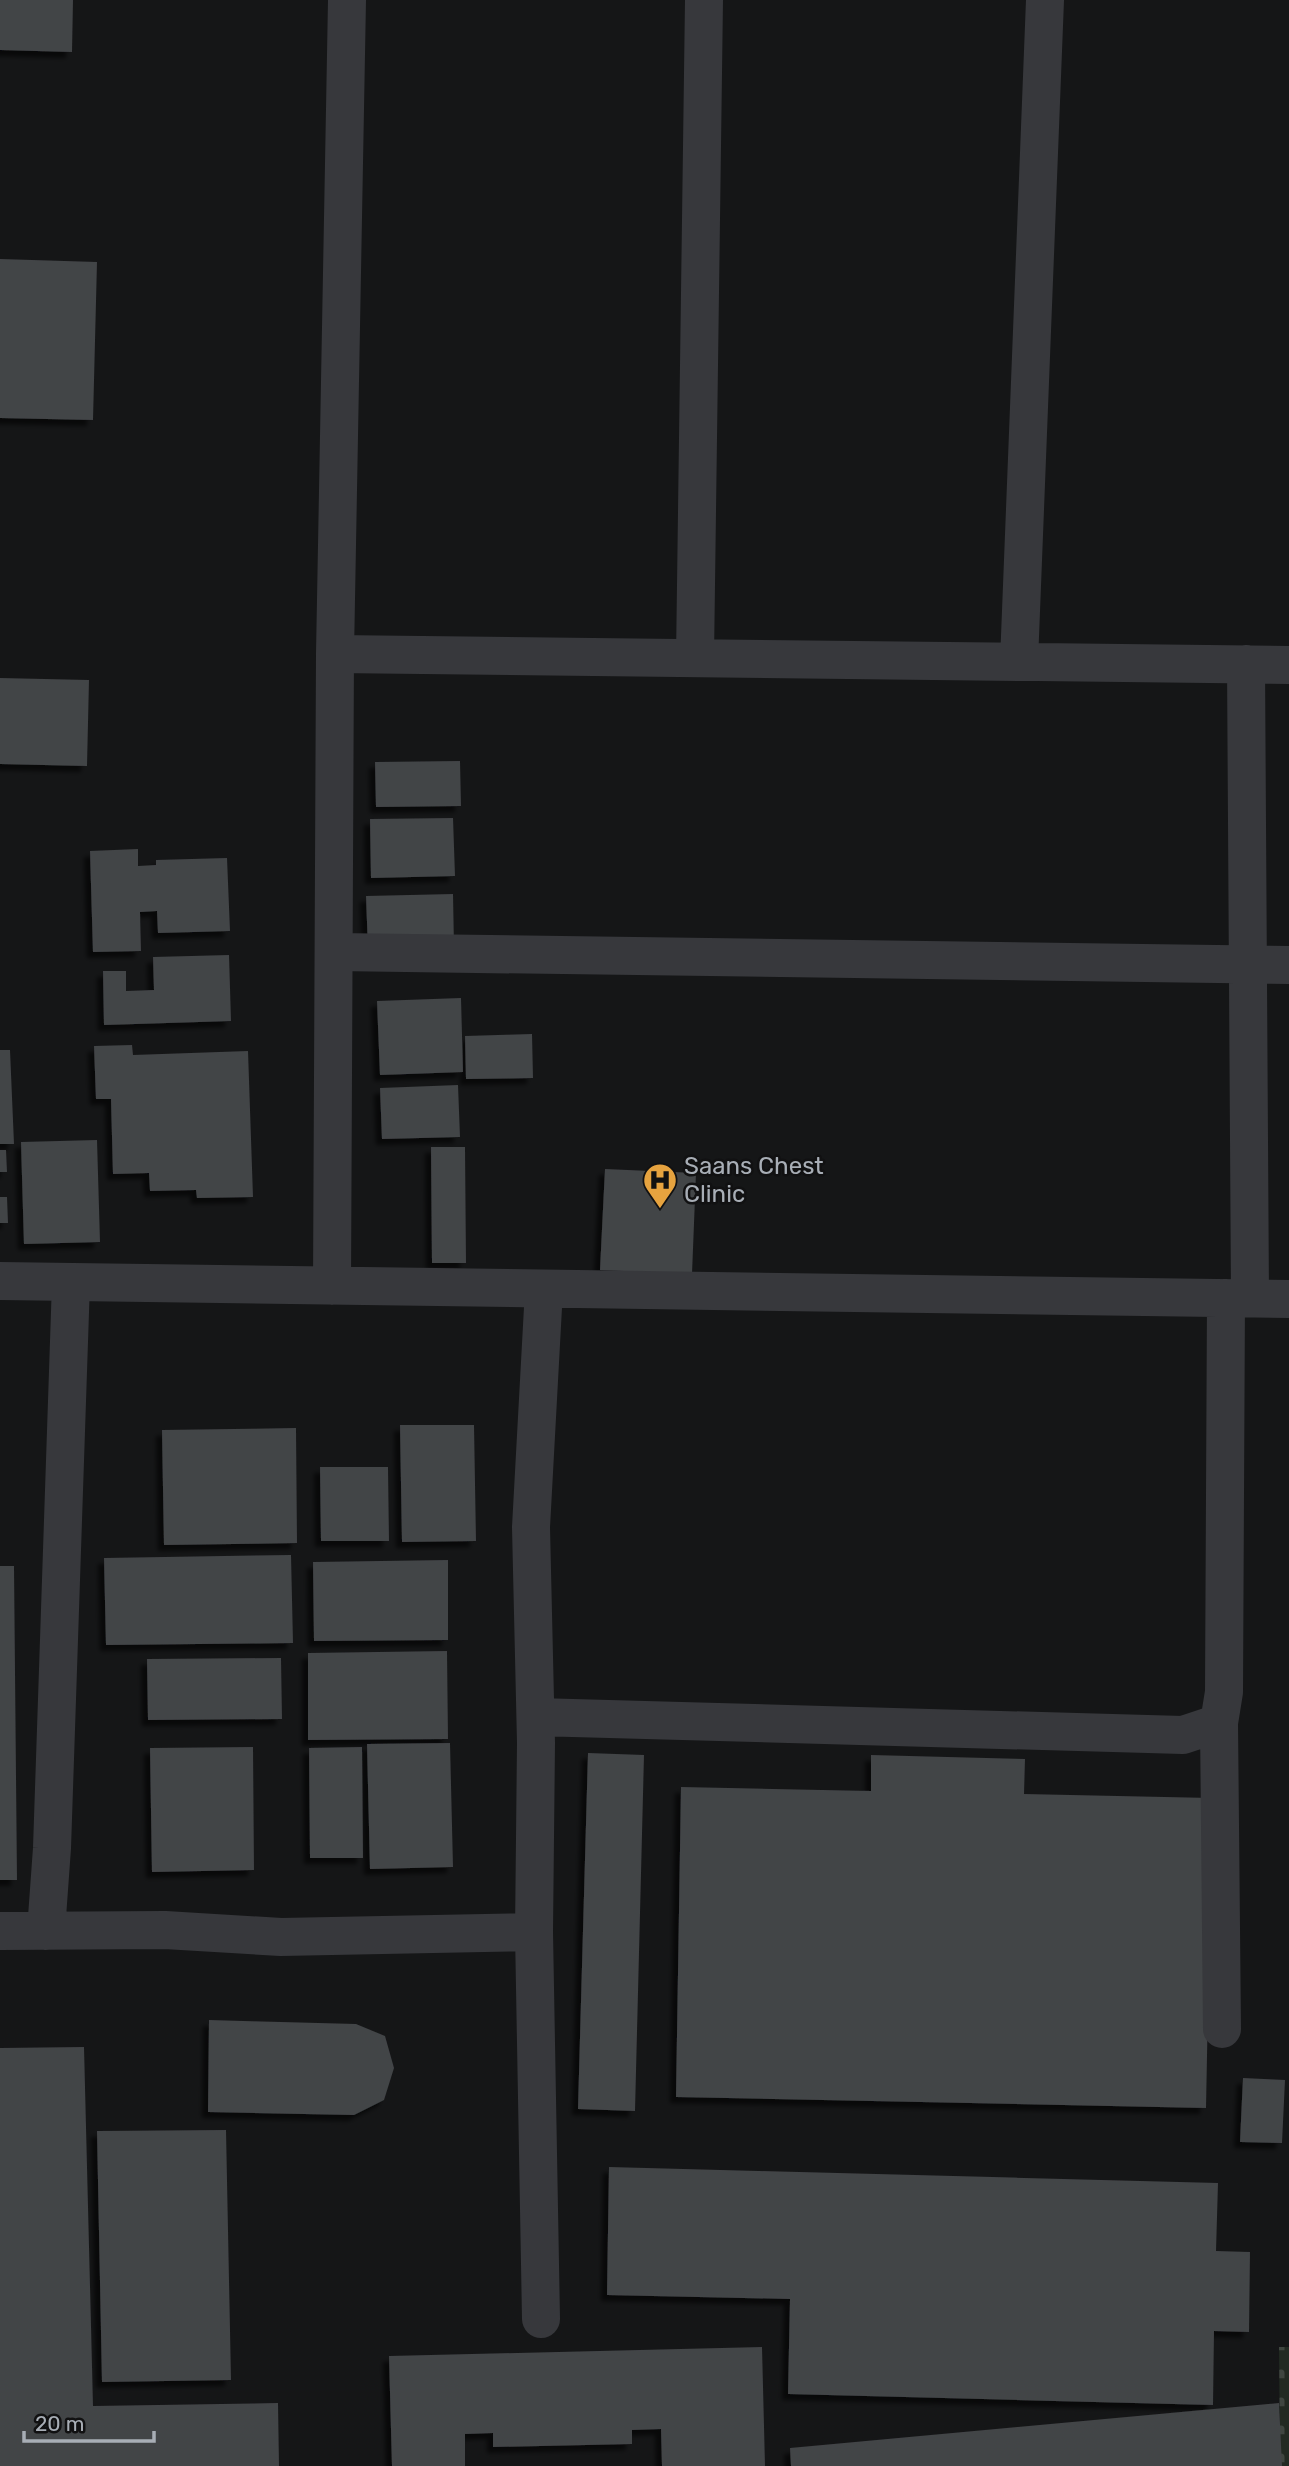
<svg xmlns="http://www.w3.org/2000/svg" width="1289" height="2466" font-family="Rubik,sans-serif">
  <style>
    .cemetery { fill: url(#cemetery-stones) }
    .building { fill: #424447; filter: url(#shadow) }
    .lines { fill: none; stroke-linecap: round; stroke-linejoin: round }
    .minor { stroke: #37383c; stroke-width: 38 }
    .labels { text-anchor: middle; stroke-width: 5; stroke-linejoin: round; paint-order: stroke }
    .poi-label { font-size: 24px; fill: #a8aeb6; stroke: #111112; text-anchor: start }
  </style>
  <defs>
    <pattern id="cemetery-stones" width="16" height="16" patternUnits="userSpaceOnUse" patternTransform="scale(1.75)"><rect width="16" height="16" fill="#222a22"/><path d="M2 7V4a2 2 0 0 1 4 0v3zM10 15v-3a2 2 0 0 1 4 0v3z" fill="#3f4640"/></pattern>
    <filter id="shadow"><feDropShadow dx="-6" dy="6" stdDeviation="2" flood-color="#0009"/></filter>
  </defs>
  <rect width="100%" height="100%" fill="#151617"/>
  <path class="cemetery" d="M1279 2347H1289V2466H1282L1280 2458Z"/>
  <path class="building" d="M0 0H73L72 52 0 50Z
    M0 259 97 262 93 420 0 418Z
    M0 678 89 680 87 766 0 764Z
    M460 761 461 806 376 807 375 762Z
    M453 818 455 876 371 878 370 819Z
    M138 849V866L156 865V860L227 858 230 931 158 933 157 911 140 912 141 951 93 952 90 851Z
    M453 894 454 947 368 949 366 896Z
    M229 955 231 1021 104 1025 103 971H126V991L154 990 153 957Z
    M461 998 463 1072 380 1075 377 1001Z
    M532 1034 533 1078 466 1079 465 1036Z
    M132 1045 133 1055 248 1051 253 1197 197 1198 196 1190 150 1191 149 1173 113 1174 111 1099H96L94 1046Z
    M0 1050H10L14 1144H0Z
    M458 1085 460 1137 382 1139 380 1088Z
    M97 1140 100 1242 24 1244 21 1142Z
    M431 1147H465L466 1263H432Z
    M0 1150H6L7 1172H0Z
    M605 1169 696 1173 692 1274 600 1270Z
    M0 1197H7L8 1223H0Z
    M400 1425H474L476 1541 402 1542Z
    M296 1428 297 1543 164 1545 162 1430Z
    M320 1467H388L389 1541H321Z
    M291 1555 293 1643 106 1645 104 1558Z
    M448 1560V1640L314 1641 313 1562Z
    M0 1566H14L17 1880H0Z
    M447 1651 448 1739 308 1740V1653Z
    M281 1658 282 1719 148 1720 147 1659Z
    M450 1743 453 1867 370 1869 367 1744Z
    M253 1747 254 1870 152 1872 150 1748Z
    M362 1747 363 1858H310L309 1748Z
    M588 1753 644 1755 635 2111 578 2109Z
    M871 1755 1025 1759 1024 1794 1212 1798 1206 2108 676 2097 681 1787 871 1791Z
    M209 2020 356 2024 385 2036 394 2068 384 2100 354 2115 208 2112Z
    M84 2047 93 2406 278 2403 279 2466H0V2048Z
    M1243 2078 1285 2080 1282 2143 1240 2142Z
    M226 2130 231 2380 102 2382 97 2131Z
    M609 2167 1218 2183 1216 2251 1250 2252 1249 2332 1214 2331 1213 2405 788 2394 790 2299 607 2295Z
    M762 2347 765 2466H662L661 2429 632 2430V2444L493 2447V2433L465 2434V2466H392L389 2356Z
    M1279 2403 1282 2466H791L790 2448Z"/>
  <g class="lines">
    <path class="minor" d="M335 654 1289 665
      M695 658 704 0
      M1019 662 1045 0
      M1246 664 1250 1298
      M336 952 1289 965
      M0 1281 1289 1299
      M332 1286 335 654 347 0
      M536 1717 1183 1735 1219 1723 1224 1692 1226 1298
      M1219 1723 1222 2029
      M0 1931 165 1930 281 1937 534 1932 536 1743 531 1527 544 1289
      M46 1931 52 1848 71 1282
      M534 1932 541 2319"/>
  </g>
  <defs>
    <g id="hospital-pin" transform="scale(1.75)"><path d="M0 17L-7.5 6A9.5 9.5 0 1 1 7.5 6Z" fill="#e6a33f" stroke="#111112"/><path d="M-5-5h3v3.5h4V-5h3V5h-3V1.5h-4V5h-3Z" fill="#111"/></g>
  </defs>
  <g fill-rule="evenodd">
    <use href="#hospital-pin" x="660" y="1180"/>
  </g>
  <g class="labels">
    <g class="poi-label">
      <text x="684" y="1174">Saans Chest<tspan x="684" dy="28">Clinic</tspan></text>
    </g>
  </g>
  <path d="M24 2431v10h130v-10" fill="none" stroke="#a8aeb6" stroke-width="3.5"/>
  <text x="35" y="2431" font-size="21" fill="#a8aeb6" stroke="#111112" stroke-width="5" paint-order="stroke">20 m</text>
</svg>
